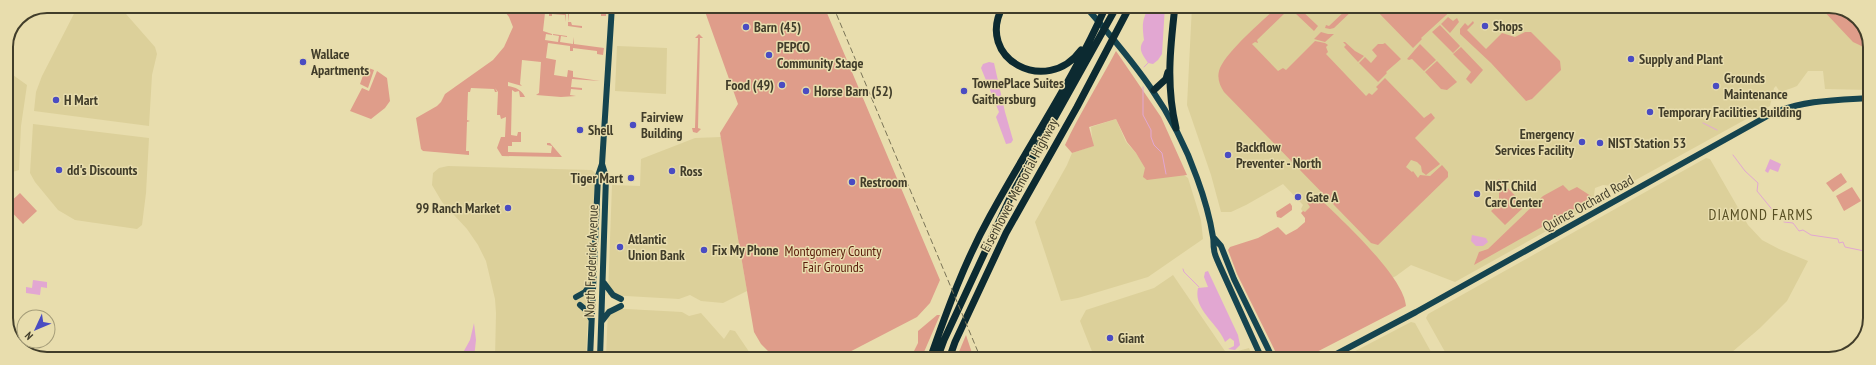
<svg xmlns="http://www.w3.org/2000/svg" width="1876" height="365" font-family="'PT Sans Narrow',sans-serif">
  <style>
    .built { fill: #dcd09a }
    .green { fill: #df9d8a }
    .water { fill: #e2a7d2 }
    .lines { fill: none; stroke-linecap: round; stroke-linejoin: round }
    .stream { stroke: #e2a7d2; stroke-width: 1 }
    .primary { stroke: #15444f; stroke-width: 6 }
    .motorway { stroke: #0c2a31; stroke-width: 7 }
    .rail { stroke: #7a7457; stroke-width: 1; stroke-dasharray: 6 3; stroke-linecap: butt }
    .poi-dot { fill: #4a4cc2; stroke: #e8ddad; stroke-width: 1.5 }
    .labels { text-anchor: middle; stroke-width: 3; stroke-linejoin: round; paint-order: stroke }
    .poi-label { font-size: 14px; font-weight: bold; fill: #413d2a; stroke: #e8ddad; text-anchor: start }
    .street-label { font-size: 14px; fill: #413d2a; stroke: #e8ddad }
    .park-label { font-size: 14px; fill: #5a1d0b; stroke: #e8ddad }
    .neighbourhood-label { font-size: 15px; letter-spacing: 1px; fill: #584f23; stroke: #e8ddad }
    .rim { fill: none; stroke: #413d2a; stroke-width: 2 }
  </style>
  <rect width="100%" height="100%" fill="#e8ddad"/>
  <path class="built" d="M78 6H119L155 47 157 54 152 75 149 126 34 111 36 92 42 76Z
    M1192 6 1837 7 1858 18 1870 42V90L1825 89 1823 71H1808L1797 86 1792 88 1780 92 1776 86 1774 88 1770 106 1623 187 1603 185 1595 188 1593 203 1577 214 1455 282 1411 265 1396 276 1378 285 1313 222 1307 211 1304 213 1301 209 1303 205 1283 184 1246 205 1231 212H1221L1211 175 1187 105Z
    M617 46 667 48 666 94 615 91Z
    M6 70 27 85 21 126 19 170 6 174Z
    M1116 119 1126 142 1136 153 1146 168 1180 172 1188 178 1201 220 1203 239 1148 277 1078 298 1061 301 1035 222 1067 165 1072 153 1093 146 1091 127Z
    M33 124 149 138 146 193 142 225 137 229 75 220 58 210 35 182 30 173Z
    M721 137 747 291 723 303 701 301 690 295 679 299 608 295 612 185 640 186 641 159 695 138Z
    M1706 158 1710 159 1748 225 1762 240 1779 249 1808 261 1787 301 1760 328 1724 359H1449L1426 318 1428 314Z
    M448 166 592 170 595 173 586 358H495L496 313 495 299 486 261 478 245 467 229 442 202 432 185 433 173 439 168Z
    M1173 275 1227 354 1249 348 1254 359H1095L1080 321 1086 310 1154 288Z
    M608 308 682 312 689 316 701 313 724 339 730 330 735 331 754 359 606 358Z
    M1411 322 1415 323 1435 359H1340Z"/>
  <path class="green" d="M503 6H562V13L566 14 565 22V15L552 14V16H549V14L545 13 543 31 552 34V35L546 34 545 40 558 42 559 36 553 35V34L567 36V37L561 36 560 42 573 44 574 37V44L604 48 603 55 597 54V51L573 48V51H570V46L548 43 546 58 556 60 554 75 567 77 568 70 573 71V77L600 81 572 79 571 87 582 88V90L571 89 570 95 576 96 561 97 536 95 539 93 541 62 522 60 520 84 522 86 508 82V86C515 87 522 90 525 97H520L519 91 515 92 512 90 511 135 517 136 518 132H521V142H512V146H508V152L551 153 552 146 547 145V143H550L562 157 502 156 497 148 501 137H505L506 117 501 119 500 115H497L498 92 495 88 497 92H495L494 89 471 88 470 92H468L467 120 470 121 467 122 466 151H469V155L423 151 421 149 416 118 437 106 441 102 445 94 493 60 504 47 513 27 509 17 502 8Z
    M568 6 573 7V10L600 12 601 9 606 10V16H601V13L573 11 572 14H569L568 22H571L572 25 582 26V28L568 26Z
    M703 6H824L940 280 930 303 917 317 836 359H776L761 344 754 332 720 133 738 104Z
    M1277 7H1295L1288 13 1286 12 1257 40 1258 43 1255 42 1252 44 1278 71 1283 68 1286 70 1315 41 1325 43 1328 45 1326 47 1328 52 1326 54 1366 96 1369 93 1372 95 1378 89 1376 87 1385 78 1424 118 1431 113 1435 118 1415 138 1440 164 1426 175 1422 172 1421 166 1417 162 1411 160 1406 167 1412 172 1413 171 1418 178 1420 175 1430 176 1442 165 1448 172V177L1378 245 1371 243 1224 92C1220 86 1217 79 1219 71 1224 53 1263 21 1277 7Z
    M1349 7H1356L1334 28 1330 29 1325 28 1326 25 1329 26Z
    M1378 7H1405L1411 14 1416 8 1415 7H1455L1421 38 1422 39 1413 48 1375 9Z
    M1820 7C1825 7 1831 6 1836 7 1855 10 1870 31 1870 50L1853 42Z
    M1299 8 1318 26 1314 31 1295 13Z
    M1448 17 1453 21 1457 18 1459 22 1450 33 1441 24Z
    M1473 21 1474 23 1467 30 1486 49 1502 33 1515 37 1525 32H1531L1560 61 1561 70 1532 99 1526 101 1491 63 1460 34V29L1465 23 1468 26Z
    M1440 25 1460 46 1453 53 1432 32Z
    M1321 32 1328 34H1334L1325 42 1314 39Z
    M699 34 703 38H700L698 128 701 129 697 133 693 132 692 128H695L698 38H695Z
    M1343 42H1345L1355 51 1364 56 1358 62 1344 47 1346 45Z
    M1385 43 1401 59 1386 72 1387 73 1378 82 1359 63 1365 57 1371 63 1377 56 1372 50 1378 44H1383Z
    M1420 44 1436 60 1424 71 1412 59 1409 60 1407 59Z
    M1461 47 1483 70 1471 84 1466 79 1471 72 1453 54Z
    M1116 51 1161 117 1187 175 1147 180 1143 177 1145 168 1136 153 1127 142 1116 119 1089 127 1094 146 1072 153 1065 145C1080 113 1099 83 1116 51Z
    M1437 61 1457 82 1447 90 1441 89 1425 72Z
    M366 67 374 70 368 88 360 84Z
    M377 71 387 78 390 101 385 108 371 119 350 111 362 88 369 91Z
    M1841 173 1847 182 1833 192 1826 183Z
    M1499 179 1525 206 1505 225 1491 211 1499 204V190L1493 185Z
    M1563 185 1569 191 1577 187 1591 196 1590 200 1474 265 1479 252 1488 249 1543 196Z
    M1852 187 1861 201 1844 211 1836 196Z
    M20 193 37 211 23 224 6 206Z
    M1312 197 1320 199C1342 220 1404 277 1406 306L1303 359H1279L1237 274 1228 250 1230 247 1258 238 1278 227 1286 235 1297 229 1305 222V218L1301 213 1303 211 1305 212 1310 207 1306 201Z
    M1290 203 1292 206V210L1281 218 1277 217 1276 212Z
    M937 315H940L921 359H910L918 343V331Z
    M966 335 974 359H956Z"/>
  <path class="water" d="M1149 6H1165L1162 54 1158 60 1153 64 1148 63C1143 55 1137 49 1144 40 1142 24 1142 21 1149 6Z
    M989 62 994 63 1005 112 1013 140 1011 143 1006 144 996 117 999 112 981 68 983 64Z
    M1770 159 1781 164 1778 172 1770 169 1768 173 1765 171Z
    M1472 235 1486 238 1488 242 1483 246H1476L1471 241Z
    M1208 271 1238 335 1240 345 1235 350 1228 349 1234 346V341L1230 338 1225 342C1218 323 1193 310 1198 288L1208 287 1204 277 1205 272Z
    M33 280 47 282V288L41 287 40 295 26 293V287L32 288Z
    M474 323 476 340 474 358H460L470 340Z"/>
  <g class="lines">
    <path class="stream" d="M1144 67 1148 63
      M1143 87V115L1151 130V137L1154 145 1162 153 1166 174
      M1703 123 1717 130
      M1733 155 1745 171 1758 183 1757 191 1775 213
      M1784 222 1793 223 1799 231 1803 230 1811 235 1838 239 1839 243 1843 242 1845 247 1869 252
      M1183 269 1184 272 1199 287"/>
    <path class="primary" d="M1085 6C1133 61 1173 109 1197 178 1204 197 1210 218 1213 237 1214 241 1213 245 1214 249 1214 254 1217 259 1219 264L1262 359
      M1214 238 1221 246 1234 279 1273 359
      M604 283 613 295 621 299
      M576 297 585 292 593 281
      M580 305 587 311 591 319
      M602 321 609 312 621 306
      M590 358 598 176 602 164 612 6
      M600 358 606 177 602 164
      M1327 359 1416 312 1771 114C1803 100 1836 100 1870 98"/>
    <path class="motorway" d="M1003 6C974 59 1047 97 1081 50
      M1175 6C1170 49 1166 86 1176 128
      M1154 90 1166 79 1168 72
      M930 359C947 310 965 261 990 216 1028 146 1074 79 1106 6
      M937 359 944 340 1011 196 1117 6
      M949 359 955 342 1006 233 1077 107 1130 6"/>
    <path class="rail" d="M833 6 981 359"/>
  </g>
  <g class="poi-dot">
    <circle cx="1485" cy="26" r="4"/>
    <circle cx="746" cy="27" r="4"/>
    <circle cx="769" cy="55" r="4"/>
    <circle cx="1631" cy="59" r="4"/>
    <circle cx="303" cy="62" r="4"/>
    <circle cx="782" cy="85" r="4"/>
    <circle cx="1716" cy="86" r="4"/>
    <circle cx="806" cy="91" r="4"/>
    <circle cx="964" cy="91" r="4"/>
    <circle cx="56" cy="100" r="4"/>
    <circle cx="1650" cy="112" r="4"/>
    <circle cx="633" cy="125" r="4"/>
    <circle cx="580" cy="130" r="4"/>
    <circle cx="1582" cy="142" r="4"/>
    <circle cx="1600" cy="143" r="4"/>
    <circle cx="1228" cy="155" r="4"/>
    <circle cx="59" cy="170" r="4"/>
    <circle cx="672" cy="171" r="4"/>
    <circle cx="631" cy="178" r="4"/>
    <circle cx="852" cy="182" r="4"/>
    <circle cx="1477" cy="194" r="4"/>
    <circle cx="1298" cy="197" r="4"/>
    <circle cx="508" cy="208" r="4"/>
    <circle cx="620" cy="247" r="4"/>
    <circle cx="704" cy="250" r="4"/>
    <circle cx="1110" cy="338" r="4"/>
  </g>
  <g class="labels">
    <g class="poi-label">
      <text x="1493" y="31">Shops</text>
      <text x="754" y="32">Barn (45)</text>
      <text x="777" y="52">PEPCO<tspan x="777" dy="16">Community Stage</tspan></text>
      <text x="311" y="59">Wallace<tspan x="311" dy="16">Apartments</tspan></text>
      <text x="1639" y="64">Supply and Plant</text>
      <text x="1724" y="83">Grounds<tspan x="1724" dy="16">Maintenance</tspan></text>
      <text x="972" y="88">TownePlace Suites<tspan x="972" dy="16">Gaithersburg</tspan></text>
      <text x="774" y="90" text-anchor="end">Food (49)</text>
      <text x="814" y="96">Horse Barn (52)</text>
      <text x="64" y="105">H Mart</text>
      <text x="1658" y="117">Temporary Facilities Building</text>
      <text x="641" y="122">Fairview<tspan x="641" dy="16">Building</tspan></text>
      <text x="588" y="135">Shell</text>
      <text x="1574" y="139" text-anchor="end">Emergency<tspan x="1574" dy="16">Services Facility</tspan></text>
      <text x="1608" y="148">NIST Station 53</text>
      <text x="1236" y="152">Backflow<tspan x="1236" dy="16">Preventer - North</tspan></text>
      <text x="67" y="175">dd's Discounts</text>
      <text x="680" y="176">Ross</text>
      <text x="623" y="183" text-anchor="end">Tiger Mart</text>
      <text x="860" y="187">Restroom</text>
      <text x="1485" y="191">NIST Child<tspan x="1485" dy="16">Care Center</tspan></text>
      <text x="1306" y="202">Gate A</text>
      <text x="500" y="213" text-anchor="end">99 Ranch Market</text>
      <text x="628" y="244">Atlantic<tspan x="628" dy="16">Union Bank</tspan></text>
      <text x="712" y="255">Fix My Phone</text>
      <text x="1118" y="343">Giant</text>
    </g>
    <g class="street-label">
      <text transform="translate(1019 185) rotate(-62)" y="5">Eisenhower Memorial Highway</text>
      <text transform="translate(1588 203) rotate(-29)" y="5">Quince Orchard Road</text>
      <text transform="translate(591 261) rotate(-88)" y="5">North Frederick Avenue</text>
    </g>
    <g class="park-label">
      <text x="833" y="256">Montgomery County<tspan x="833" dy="16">Fair Grounds</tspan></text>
    </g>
    <g class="neighbourhood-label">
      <text x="1761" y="220">DIAMOND FARMS</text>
    </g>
  </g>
  <path d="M0 0H1876V365H0ZM47 13H1829A34 34 0 0 1 1863 47V318A34 34 0 0 1 1829 352H47A34 34 0 0 1 13 318V47A34 34 0 0 1 47 13Z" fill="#e8ddad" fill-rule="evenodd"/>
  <path class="rim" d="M47 13H1829A34 34 0 0 1 1863 47V318A34 34 0 0 1 1829 352H47A34 34 0 0 1 13 318V47A34 34 0 0 1 47 13Z"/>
  <g transform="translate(36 329) rotate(226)"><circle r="19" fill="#e8ddad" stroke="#a59d79"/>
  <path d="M0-3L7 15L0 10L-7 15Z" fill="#4a4cc2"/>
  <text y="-6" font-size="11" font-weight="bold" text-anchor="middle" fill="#413d2a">N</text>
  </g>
</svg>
